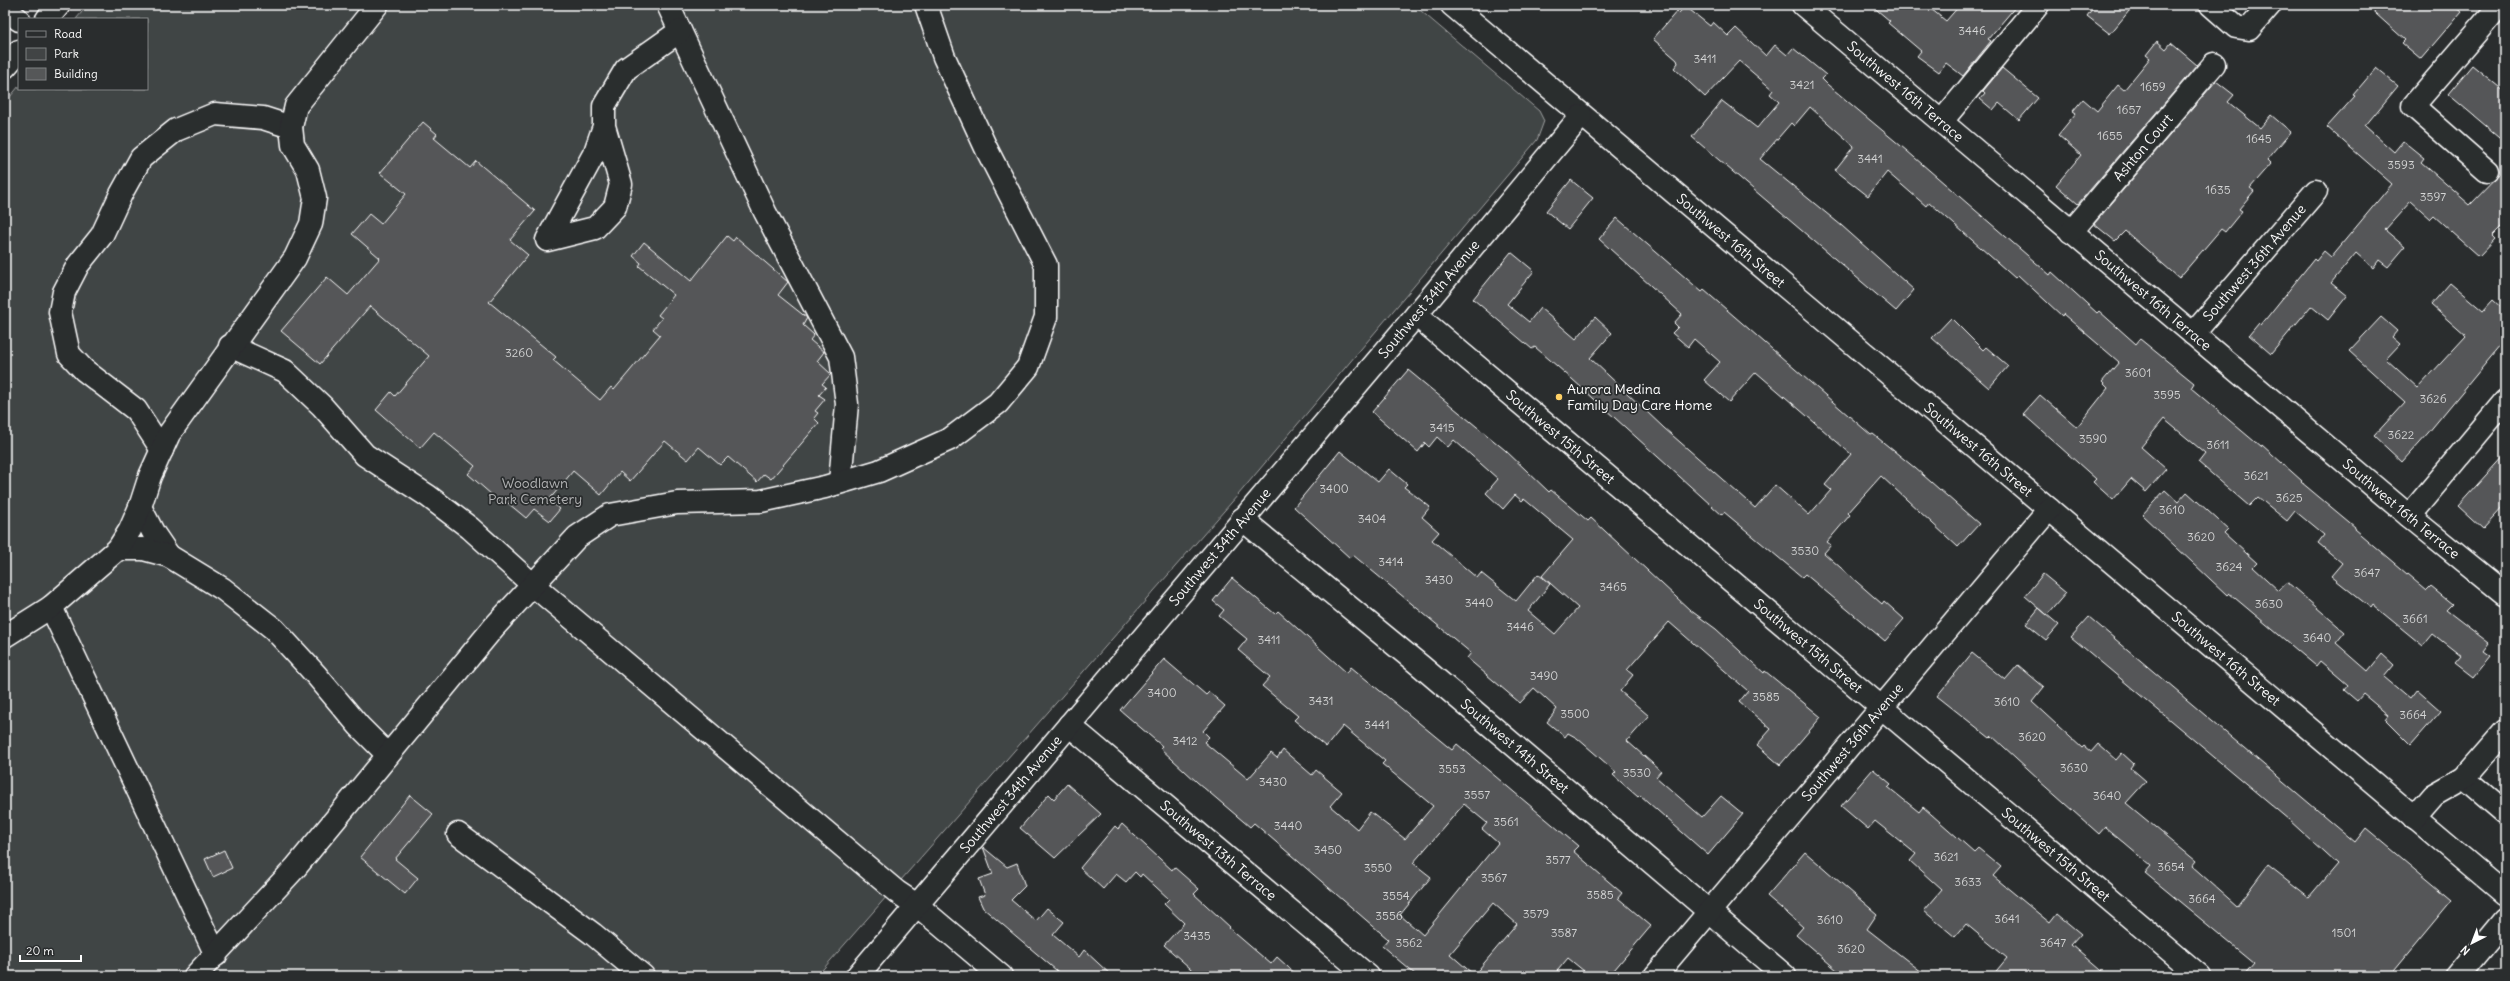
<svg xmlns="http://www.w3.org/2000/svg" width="2510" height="981" font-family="Delius,sans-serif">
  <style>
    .green { fill: #414445; stroke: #a0a2a2 }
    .building { fill: #555758; stroke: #fff; fill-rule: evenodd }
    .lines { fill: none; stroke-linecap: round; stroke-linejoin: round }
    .minor-casing { stroke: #fff; stroke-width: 25 }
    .major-casing { stroke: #fff; stroke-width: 25 }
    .minor { stroke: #2a2d2e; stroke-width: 22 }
    .major { stroke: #2a2d2e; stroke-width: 22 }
    .poi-dot { fill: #ffd166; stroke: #2a2d2e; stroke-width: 1.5 }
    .labels { text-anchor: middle; stroke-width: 3.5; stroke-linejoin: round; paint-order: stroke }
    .number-label { font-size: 12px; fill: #d4d5d5 }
    .street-label { font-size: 14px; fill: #fff; stroke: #2a2d2e }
    .poi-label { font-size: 14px; fill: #fff; stroke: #2a2d2e; text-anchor: start }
    .park-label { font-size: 14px; fill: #b3b4b5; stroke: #2a2d2e }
  </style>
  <rect width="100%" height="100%" fill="#2a2d2e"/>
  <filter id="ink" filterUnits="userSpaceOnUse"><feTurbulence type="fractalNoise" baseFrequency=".025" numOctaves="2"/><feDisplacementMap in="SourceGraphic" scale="8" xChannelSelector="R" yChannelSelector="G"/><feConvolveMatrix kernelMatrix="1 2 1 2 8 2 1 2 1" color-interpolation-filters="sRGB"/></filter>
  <g filter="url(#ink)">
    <path class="green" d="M88 5H1414L1539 111 1544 121 1537 140 1238 495 817 976H5V103L19 86V89H147V19H76Z"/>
    <path class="building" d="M1871 5H1926L1946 21 1960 5H2017L1988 39 1991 41 1963 76 1946 63 1939 72 1917 56 1921 51 1888 23 1890 21Z
      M2095 5H2134L2110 34 2087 16Z
      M2366 5H2453L2461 12 2421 59 2402 43 2405 40Z
      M1685 6 1710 26 1713 22 1728 36 1736 28 1766 56 1775 45 1787 55 1793 48 1826 75 1822 79 1828 85 1907 151 2050 275 2052 272 2097 313 2099 311 2136 344 2140 339 2194 383 2191 388 2261 447 2262 445 2302 481 2301 482 2355 527 2354 529 2427 591 2431 587 2452 604 2446 610 2489 643 2483 651 2490 656 2473 677 2455 663 2461 656 2433 634 2423 646 2373 605 2371 608 2331 576 2342 563 2318 543 2324 535 2295 511 2287 521 2258 497 2249 506 2198 462 2205 453 2164 419 2141 447 2166 469 2146 492 2131 479 2113 500 2093 482 2096 479 2023 414 2040 395 2077 427 2108 388 2102 382 2119 362 2063 314 2062 316 2018 275 2015 278 1929 202 1926 206 1887 172 1868 196 1835 170 1854 146 1810 107 1794 126 1791 123 1760 159 1842 226 1914 290 1896 311 1692 137 1722 101 1757 128 1779 102 1770 94 1773 90 1739 61 1705 97 1674 68 1678 63 1677 60 1653 39 1677 11 1679 13Z
      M2157 41 2166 49 2171 43 2197 65 2078 204 2056 185 2081 155 2058 135 2076 113 2073 111 2083 99 2097 111 2118 85 2124 90 2150 58 2146 55Z
      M2472 65 2505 92V142L2448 94Z
      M2002 68 2038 98 2019 120 1999 103 1993 110 1980 99 1985 93 1983 91Z
      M2376 68 2398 86 2365 126 2394 152 2403 141 2424 158 2421 162 2470 205 2505 169V223L2492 236 2495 239 2479 256 2434 216 2431 219 2411 201 2385 230 2405 247 2388 267 2379 260 2373 268 2356 253 2331 283 2347 296 2328 320 2311 306 2271 354 2249 335 2259 323 2261 325 2314 259 2316 261 2324 251 2331 257 2392 184 2327 127 2355 96 2353 95Z
      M2216 81 2234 95 2228 102 2260 128 2271 115 2291 132 2267 160 2271 164 2250 188 2254 191 2239 209 2242 211 2225 232 2221 229 2179 278 2125 231 2115 241 2094 224Z
      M423 122 437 134 434 138 470 168 476 161 535 211 510 240 528 255 489 302 556 357 553 360 600 400 611 387 614 390 660 335 653 329 662 318 658 315 674 295 639 266 641 263 633 256 644 242 691 281 727 236 733 241 736 237 788 282 778 295 807 318 803 325 814 335 810 340 824 352 817 361 831 374 822 384 826 387 819 395 825 399 815 411 818 413 814 418 819 423 771 479 764 474 757 482 728 457 720 465 699 447 688 460 665 441 630 481 620 472 601 495 573 471 549 500 560 509 550 521 534 509 526 518 503 499 500 502 468 474 475 466 434 432 420 448 376 410 391 392 395 396 429 356 370 306 320 364 281 331 327 277 348 295 380 258 352 234 369 214 381 224 406 194 380 173Z
      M1571 180 1593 198 1568 229 1546 211Z
      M1617 218 1702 292 1704 290 1871 435 1873 434 1915 468 1979 524 1958 547 1881 476 1848 513 1850 515 1827 542 1831 545 1824 553 1882 604 1884 601 1904 619 1885 641 1805 574 1802 577 1724 512 1722 515 1572 379 1535 347 1532 349 1473 299 1511 252 1534 271 1507 304 1529 322 1540 308 1576 339 1595 317 1612 333 1590 358 1664 428 1755 508 1775 485 1809 515 1831 490 1825 485 1851 454 1756 372 1729 402 1704 380 1720 362 1694 339 1688 347 1672 333 1678 327 1674 323 1682 314 1599 239Z
      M2450 283 2483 311 2493 300 2505 311V340L2428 433 2402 462 2374 436 2405 402 2349 351 2381 317 2397 331 2392 337 2400 344 2386 359 2418 388 2466 336 2431 305Z
      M1951 318 1983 350 1986 347 2008 366 1989 388 1932 338Z
      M1408 370 1505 450 1549 492 1551 490 1588 521 1591 518 1690 610 1716 629 1764 673 1765 671 1821 717 1780 765 1757 745 1771 729 1739 702 1748 691 1669 622 1627 670 1633 675 1620 691 1649 716 1627 741 1661 771 1656 777 1702 817 1721 796 1743 814 1708 855 1640 795 1638 797 1613 775 1616 772 1577 738 1568 733 1565 737 1547 722 1557 709 1534 688 1520 703 1467 658 1471 653 1353 555 1350 558 1294 507 1340 451 1378 482 1389 469 1407 484 1404 487 1430 507 1422 517 1439 532 1432 540 1477 578 1481 573 1516 601 1538 574 1550 584 1528 611 1555 634 1578 608 1542 576 1573 540 1524 499 1522 501 1515 495 1503 509 1486 493 1498 479 1454 440 1448 447 1437 437 1429 447 1425 443 1418 452 1372 412Z
      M2505 454V505L2483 529 2458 506Z
      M2165 490 2178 502 2187 492 2228 529 2224 533 2257 563 2253 567 2279 591 2287 582 2345 632 2336 643 2368 671 2382 654 2394 665 2384 677 2410 699 2417 690 2441 711 2411 745 2385 719 2388 715 2363 694 2357 701 2344 690 2348 685 2320 661 2316 666 2229 593 2227 595 2142 515Z
      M2043 574 2066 593 2047 615 2025 596Z
      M1232 578 1275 614 1278 611 1347 673 1351 667 1452 750 1457 744 1578 846 1573 851 1622 893 1618 898 1651 926 1609 976H1590L1568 958 1553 976H1417L1382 946 1388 939 1254 823 1250 827 1197 782 1160 748 1162 746 1120 710 1164 659 1206 695 1209 692 1225 706 1203 731 1209 737 1204 742 1248 779 1271 753 1277 758 1283 750 1312 775 1316 770 1342 792 1330 806 1357 829 1370 812 1405 839 1433 806 1382 764 1385 761 1343 726 1326 747 1294 720 1298 716 1262 686 1270 677 1238 650 1247 639 1219 616 1224 610 1213 601ZM1464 804 1487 823 1482 829 1498 843 1423 935 1400 915 1431 877 1413 863ZM1493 903 1517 924 1474 975 1450 954Z
      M2039 608 2059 625 2046 640 2026 624Z
      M2089 617 2355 842 2366 828 2452 900 2389 976H2243L2254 963 2145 873 2151 866 2105 827 2099 834 2038 780 2039 779 1992 736 1990 738 1937 696 1972 653 2005 680 2018 665 2044 687 2032 702 2082 748 2084 746 2091 752 2098 744 2116 760 2122 753 2134 764 2131 768 2146 781 2126 803 2196 861 2192 866 2237 906 2268 865 2309 897 2337 864 2289 820 2071 637Z
      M1873 769 1891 784 1888 787 1919 812 1923 807 1974 852 1978 848 2001 867 1993 876 2050 923 2057 914 2081 934 2071 945 2107 976H1992L2007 958 1966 924 1955 937 1924 911 1942 890 1910 861 1916 854 1875 821 1868 829 1841 806Z
      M1067 784 1101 814 1055 858 1020 828 1049 794 1054 799Z
      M410 795 433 814 395 859 418 878 405 894 360 857Z
      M1122 824 1172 870 1174 867 1199 889 1194 894 1230 927 1229 928 1271 964 1277 957 1298 976H1199L1164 945 1184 923 1164 904 1169 899 1142 874 1140 877 1135 872 1126 882 1116 874 1103 889 1080 868 1115 826 1118 829Z
      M983 847 1007 867 1017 863 1025 886 1011 900 1036 921 1047 908 1064 922 1053 935 1079 957 1084 950 1112 976H1063L983 908 978 897 985 895 979 879 993 874Z
      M224 850 232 868 213 877 205 859Z
      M1805 852 1877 914 1867 929 1927 976H1844L1796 935 1803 927 1767 896Z"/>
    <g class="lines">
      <g class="minor-casing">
        <g id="minor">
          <path d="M668 5 765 212 841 357 847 404 840 482"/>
          <path id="s1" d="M1452 5 2505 894"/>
          <path id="s2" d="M1803 5 2409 516 2505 594"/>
          <path d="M2211 5 2236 27 2249 29 2270 5"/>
          <path d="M5 8 19 20"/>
          <path d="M47 19 59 5"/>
          <path d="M5 67 19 51"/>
          <path d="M1942 121 2038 5"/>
          <path d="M604 126 595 152 547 240 595 228 615 207 621 184 604 126V106L626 69 680 31"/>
          <path d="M2487 171 2413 106 2500 5"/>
          <path id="s3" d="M2071 232 2214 64"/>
          <path id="s4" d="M1416 315 2200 976"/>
          <path id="s5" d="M2193 334 2316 191"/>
          <path d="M230 346 285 371 322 406 365 455 428 496 470 528 533 585 897 892 918 906 1001 976"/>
          <path d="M162 450 136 410 84 370 69 354 60 312 64 292 78 265 102 235 121 194 141 158 176 130 215 114 263 118 291 127"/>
          <path d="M140 507 154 534 169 556"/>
          <path d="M2409 516 2505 401"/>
          <path id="s6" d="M1242 519 1422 667 1785 976"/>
          <path d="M118 549H143L169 556 223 589 274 629 317 676 359 726 388 755"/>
          <path d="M51 607 216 955"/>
          <path d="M5 636 51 607 118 549 130 530 140 507 150 476 169 434 295 258 311 224 315 198 308 170 293 145 291 127 296 106 377 5"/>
          <path id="s7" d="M1069 725 1368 976"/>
          <path d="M2464 778 2505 813"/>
          <path d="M2414 818 2434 795 2464 778 2505 731"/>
          <path d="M458 834 593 934 643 976"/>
          <path d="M195 976 296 867 494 627 577 537 610 515 677 503 761 501 825 487 879 471 950 439 998 403 1028 367 1046 317V265L987 150 944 57 926 5"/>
          <path id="s8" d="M857 976 1416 315 1581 116"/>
          <path id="s9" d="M1655 976 2049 509"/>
        </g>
      </g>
      <g class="major-casing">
        <path id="major" d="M2458 976 2505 919"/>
      </g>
      <use href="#minor" class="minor"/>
      <use href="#major" class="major"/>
    </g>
  </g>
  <circle class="poi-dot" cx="1559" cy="397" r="4"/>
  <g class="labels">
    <g class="number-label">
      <text x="1972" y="35">3446</text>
      <text x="1705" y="63">3411</text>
      <text x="1802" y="89">3421</text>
      <text x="2153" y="91">1659</text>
      <text x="2129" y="114">1657</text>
      <text x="2110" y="140">1655</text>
      <text x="2259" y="143">1645</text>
      <text x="1870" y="163">3441</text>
      <text x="2401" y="169">3593</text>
      <text x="2218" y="194">1635</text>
      <text x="2433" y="201">3597</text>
      <text x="519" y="357">3260</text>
      <text x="2138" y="377">3601</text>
      <text x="2167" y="399">3595</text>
      <text x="2433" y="403">3626</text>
      <text x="1442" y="432">3415</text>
      <text x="2401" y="439">3622</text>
      <text x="2093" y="443">3590</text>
      <text x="2218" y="449">3611</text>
      <text x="2256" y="480">3621</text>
      <text x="1334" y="493">3400</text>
      <text x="2289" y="502">3625</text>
      <text x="2172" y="514">3610</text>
      <text x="1372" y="523">3404</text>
      <text x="2201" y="541">3620</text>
      <text x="1805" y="555">3530</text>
      <text x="1391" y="566">3414</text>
      <text x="2229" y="571">3624</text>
      <text x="2367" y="577">3647</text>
      <text x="1439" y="584">3430</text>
      <text x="1613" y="591">3465</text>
      <text x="1479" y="607">3440</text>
      <text x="2269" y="608">3630</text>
      <text x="2415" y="623">3661</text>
      <text x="1520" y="631">3446</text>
      <text x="2317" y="642">3640</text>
      <text x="1269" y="644">3411</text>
      <text x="1544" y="680">3490</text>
      <text x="1162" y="697">3400</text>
      <text x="1766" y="701">3585</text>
      <text x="1321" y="705">3431</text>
      <text x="2007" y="706">3610</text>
      <text x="1575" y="718">3500</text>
      <text x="2413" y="719">3664</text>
      <text x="1377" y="729">3441</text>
      <text x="2032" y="741">3620</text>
      <text x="1185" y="745">3412</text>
      <text x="2074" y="772">3630</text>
      <text x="1452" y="773">3553</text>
      <text x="1637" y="777">3530</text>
      <text x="1273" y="786">3430</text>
      <text x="1477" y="799">3557</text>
      <text x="2107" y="800">3640</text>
      <text x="1506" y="826">3561</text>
      <text x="1288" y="830">3440</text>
      <text x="1328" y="854">3450</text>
      <text x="1946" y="861">3621</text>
      <text x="1558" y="864">3577</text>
      <text x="2171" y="871">3654</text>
      <text x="1378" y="872">3550</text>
      <text x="1494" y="882">3567</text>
      <text x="1968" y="886">3633</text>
      <text x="1600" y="899">3585</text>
      <text x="1396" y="900">3554</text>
      <text x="2202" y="903">3664</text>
      <text x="1536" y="918">3579</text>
      <text x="1389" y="920">3556</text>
      <text x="2007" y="923">3641</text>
      <text x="1830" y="924">3610</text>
      <text x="1564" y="937">3587</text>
      <text x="2344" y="937">1501</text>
      <text x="1197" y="940">3435</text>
      <text x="1409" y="947">3562</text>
      <text x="2053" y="947">3647</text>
      <text x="1851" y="953">3620</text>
    </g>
    <g class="street-label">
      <text dy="5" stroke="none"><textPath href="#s2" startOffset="134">Southwest 16th Terrace</textPath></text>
      <text dy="5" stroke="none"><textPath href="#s3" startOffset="111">Ashton Court</textPath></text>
      <text dy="5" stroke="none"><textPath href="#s1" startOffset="365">Southwest 16th Street</textPath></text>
      <text dy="5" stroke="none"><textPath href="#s5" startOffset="94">Southwest 36th Avenue</textPath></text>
      <text dy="5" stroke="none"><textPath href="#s8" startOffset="886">Southwest 34th Avenue</textPath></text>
      <text dy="5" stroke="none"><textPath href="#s2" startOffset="458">Southwest 16th Terrace</textPath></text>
      <text dy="5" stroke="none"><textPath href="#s4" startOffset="189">Southwest 15th Street</textPath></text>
      <text dy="5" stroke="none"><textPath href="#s1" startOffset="689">Southwest 16th Street</textPath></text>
      <text dy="5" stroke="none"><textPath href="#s2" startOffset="782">Southwest 16th Terrace</textPath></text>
      <text dy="5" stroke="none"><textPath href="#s8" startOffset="562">Southwest 34th Avenue</textPath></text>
      <text dy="5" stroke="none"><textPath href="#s4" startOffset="513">Southwest 15th Street</textPath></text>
      <text dy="5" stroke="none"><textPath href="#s1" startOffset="1013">Southwest 16th Street</textPath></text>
      <text dy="5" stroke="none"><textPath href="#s9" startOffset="306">Southwest 36th Avenue</textPath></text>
      <text dy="5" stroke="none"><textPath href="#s6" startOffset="355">Southwest 14th Street</textPath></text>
      <text dy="5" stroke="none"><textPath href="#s8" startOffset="238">Southwest 34th Avenue</textPath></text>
      <text dy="5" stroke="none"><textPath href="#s7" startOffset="195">Southwest 13th Terrace</textPath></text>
      <text dy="5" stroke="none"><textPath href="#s4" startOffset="837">Southwest 15th Street</textPath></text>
    </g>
    <g class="poi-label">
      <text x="1567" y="394">Aurora Medina<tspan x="1567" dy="16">Family Day Care Home</tspan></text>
    </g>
    <g class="park-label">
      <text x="535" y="488">Woodlawn<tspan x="535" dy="16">Park Cemetery</tspan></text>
    </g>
  </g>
  <rect width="2510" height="981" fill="none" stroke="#2a2d2e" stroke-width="20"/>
  <rect x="10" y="10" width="2490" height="961" fill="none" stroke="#fff" stroke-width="1.5" filter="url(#ink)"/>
  <rect x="18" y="18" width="130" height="72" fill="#2a2d2e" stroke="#7f8182"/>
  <rect x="26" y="31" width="20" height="6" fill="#2a2d2e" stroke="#7f8182"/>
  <text x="54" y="38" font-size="12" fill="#ffffff">Road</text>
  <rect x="26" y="48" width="20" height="12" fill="#414445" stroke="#7f8182"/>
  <text x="54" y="58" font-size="12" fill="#ffffff">Park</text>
  <rect x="26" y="68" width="20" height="12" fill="#555758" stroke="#7f8182"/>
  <text x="54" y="78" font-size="12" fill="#ffffff">Building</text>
  <g transform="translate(2472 943) rotate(222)" stroke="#2a2d2e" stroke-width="3" paint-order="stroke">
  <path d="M0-3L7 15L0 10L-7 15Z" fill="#ffffff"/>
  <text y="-6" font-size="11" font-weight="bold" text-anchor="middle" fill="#ffffff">N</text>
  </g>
  <path d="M20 955v6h61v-6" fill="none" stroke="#ffffff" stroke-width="2"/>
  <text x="26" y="955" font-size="12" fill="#ffffff" stroke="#2a2d2e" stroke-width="3" paint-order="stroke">20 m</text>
</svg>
